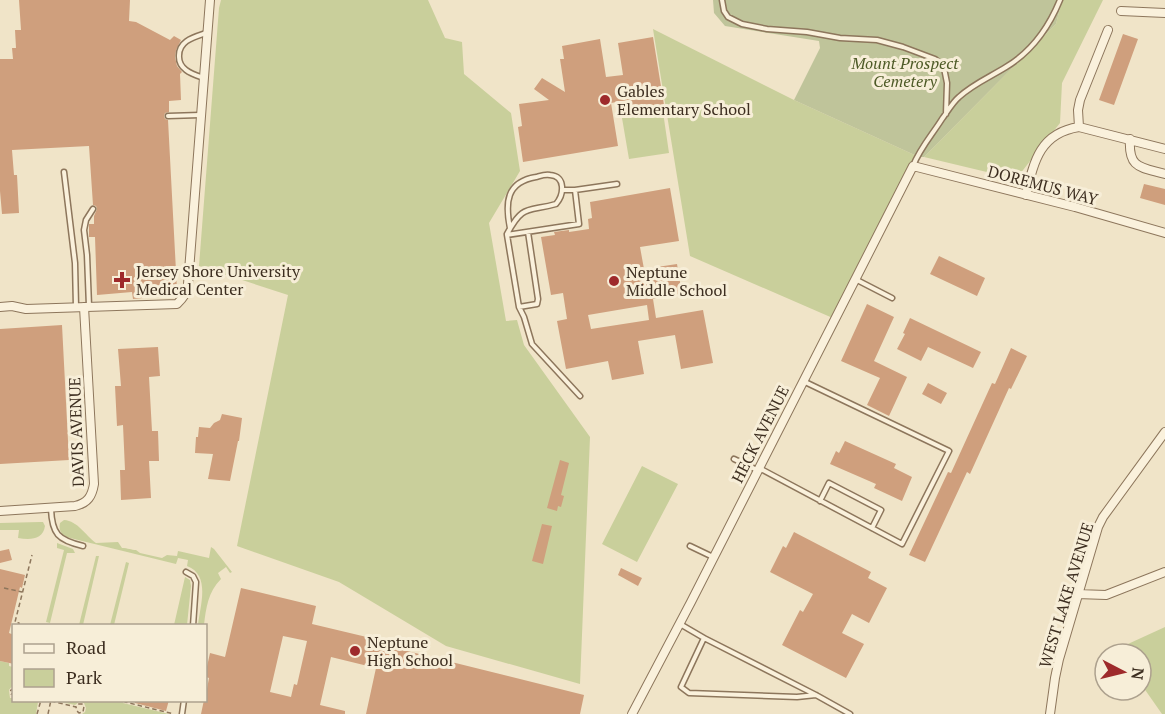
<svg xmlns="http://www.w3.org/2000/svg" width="1165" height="714" font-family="'PT Serif',serif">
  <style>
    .green { fill: #c9cf9b }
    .cemetery { fill: #bfc49a }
    .building { fill: #cf9f7d; fill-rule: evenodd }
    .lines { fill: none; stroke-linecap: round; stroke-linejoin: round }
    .service-casing { stroke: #8d765c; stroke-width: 7 }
    .minor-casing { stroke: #8d765c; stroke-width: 10 }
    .path { stroke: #8d765c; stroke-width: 1.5; stroke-dasharray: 4.5 3; stroke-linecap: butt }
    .service { stroke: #faf1dc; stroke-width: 4 }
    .minor { stroke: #faf1dc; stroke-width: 8 }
    .poi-dot { fill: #9e2a2b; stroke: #f7eed8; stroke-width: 2 }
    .labels { text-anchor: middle; stroke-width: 6; stroke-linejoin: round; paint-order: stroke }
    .park-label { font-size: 16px; font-style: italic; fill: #4d5a26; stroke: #f7eed8 }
    .poi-label { font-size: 16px; fill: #3d2e20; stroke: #f7eed8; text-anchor: start }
    .street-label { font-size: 16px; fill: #3d2e20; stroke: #f7eed8 }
  </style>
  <rect width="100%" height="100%" fill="#f0e4c8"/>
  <path class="green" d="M221 0H428L445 38 462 42 464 74 511 113 520 171 489 223 506 321 517 320 524 345 590 437 580 684 446 646 339 582 237 546 288 295 199 266 219 8Z
    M1062 0H1103L1062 83 1060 123 1016 179 924 157 1056 24Z
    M653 29 794 100 919 157 835 319 690 256Z
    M663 112 669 153 629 159 622 118Z
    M642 466 678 484 637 562 602 544Z
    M64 520C78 521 85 535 96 543L118 542 122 548C128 548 131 550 136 550L140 553 162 558 167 555 177 556 178 551 209 558 211 547 214 549 232 572 230 573 226 567 218 573 221 579C208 592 206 608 204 625H198C200 606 211 575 187 566L188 560 178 558 176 564 70 538C63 536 58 532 60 523Z
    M40 522H43L45 526C43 540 30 540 18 538L19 530H0V523Z
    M57 543 73 549 75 553H67L50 623 46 622 64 550 57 548Z
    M96 556H99L83 625H79Z
    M126 562 129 563 114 625H110Z
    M185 577 190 580 191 586 187 625H174Z
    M1165 627V714H1162L1141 684V654H1121L1117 649Z
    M0 661 9 663V666L13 667V685L9 690 10 698H12L13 695 14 700 37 701 38 702 36 714H0Z
    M57 701H124L123 703 169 714H82L85 712 86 708 84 703 79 702 75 705Z"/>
  <path class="cemetery" d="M713 0H1062L1056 24 924 157H919L794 100 820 48 819 41 725 26 714 13Z"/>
  <path class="building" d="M19 0H130L129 21 136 22 170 40 174 36 181 40 176 50 175 57 177 66 182 72 180 74 181 100 169 101V112L165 113 164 116 165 119 168 120 177 290 142 292 143 298 133 299 132 292 97 295 95 237H89V224H94V216L97 209 96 206 93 205 89 146 12 150 14 175H17L19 213 2 214 0 191V59H13L12 48H16L15 30H21Z
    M1123 34 1138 39 1114 105 1099 100Z
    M653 37 664 105 630 110 628 100 611 103 618 146 523 162 518 127 522 126 519 104 549 100 534 89 542 78 565 92 560 59H564L562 46 600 39 606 77 623 75 618 43Z
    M1144 184 1165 189V205L1140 198Z
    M670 188 679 241 640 247 644 269 677 264 682 294 653 299 656 318 703 310 713 363 681 369 675 335 638 341 644 374 612 380 608 361 566 369 557 321 567 319 563 293 551 295 541 237 555 235 554 232 569 230V232L589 229 588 219 592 218 590 202ZM647 305 649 320 591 329 588 315Z
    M939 256 985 278 977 296 930 274Z
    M867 304 894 317 874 361 907 377 889 416 867 405 880 378 841 361Z
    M910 318 981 352 973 368 928 347 921 361 897 349 905 334 903 333Z
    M62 325 69 460 0 464V329Z
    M158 347 160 376 149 377 152 431H158L159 461H149L151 498 121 500 120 470H125L123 425 117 426 115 386H121L118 349Z
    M1011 348 1027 356 1011 389 1009 388 970 474 967 472 925 562 909 555 948 472 951 473 992 383 995 384Z
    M928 383 947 393 941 404 922 394Z
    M222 414 242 418 239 441H238L230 481 208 479 213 454 195 453 196 437H198L199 427 210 428 214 423 220 420Z
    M845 441 896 464 894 468 912 477 902 501 874 488 876 484 830 464 836 451 839 453Z
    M560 460 569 463 561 495 564 496 561 507 558 506 557 511 547 508Z
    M542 524 552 526 543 564 532 561Z
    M794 532 871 572 868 578 887 588 869 623 852 614 842 633 864 644 846 678 782 645 800 610 803 612 813 594 770 572 783 546 786 548Z
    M9 549 12 560 0 563V551Z
    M621 568 642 578 638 586 618 575Z
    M0 569 25 575 22 588 20 587 9 633 14 635V664L0 661Z
    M241 588 316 606 312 624 396 644 395 648 584 695 580 714H366L376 668 331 657 320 705 345 711V714H201L204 700H206V694L209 678 206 677V671L210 653 225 657ZM283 636 307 641 297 685 294 684 291 697 270 692Z
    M135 700H169L166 711 135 703Z"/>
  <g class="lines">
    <g class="service-casing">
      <path id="service" d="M722 0 724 11 728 17 742 24 767 29 807 32 840 38 877 40 903 47 935 59 940 63 944 68 947 83 946 114
        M204 78C198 76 191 74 186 70 182 67 179 62 179 57 178 41 194 37 206 33
        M168 116 200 115
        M913 166C920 148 932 135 942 119 948 111 952 103 959 97 973 84 990 77 1006 67 1031 52 1049 27 1060 0
        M64 172 75 263 76 307
        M563 190H575L617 184
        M575 190 579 224 507 235 519 307 524 317 532 344 580 396
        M507 234C523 204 527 212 556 204 564 195 566 176 550 175 545 174 540 176 536 177 506 182 505 203 510 228
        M855 279 892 298
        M89 306 87 255 84 230 86 220 93 209
        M519 307 537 304 538 299 528 232
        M734 459 757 470
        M759 468 902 544 949 451 803 381
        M820 501 829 483 881 510 872 528
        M51 509C52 534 58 540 83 546
        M690 546 713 557
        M186 572 193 576 196 582 193 626
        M680 624 704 638
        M816 695 797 697 689 693 681 687 704 638 816 695 850 714
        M182 714 184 700"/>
    </g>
    <g class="minor-casing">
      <path id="minor" d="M1121 11 1165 13
        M1079 127 1078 110 1080 100 1108 30
        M1130 139C1128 169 1141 167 1165 174
        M1026 195C1034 161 1040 133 1079 127L1165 149
        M0 307 12 306 26 309 177 304C183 298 187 293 188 284L210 0
        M0 511 75 506C88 503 92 496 94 484L84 307
        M1077 594 1106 595 1165 572
        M632 714 691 602 913 166 1075 207 1165 233
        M1050 714 1055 678 1059 659 1098 527 1103 517 1165 432"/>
    </g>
    <path class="path" d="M4 588 22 592
      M19 626V623L15 622 32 555
      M14 689 11 690 10 692 11 694H14
      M125 700V702L174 714
      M51 701 76 707 77 711 79 713 83 712 84 706 82 704H78L76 707
      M37 714 41 700
      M48 714 51 700"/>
    <use href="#service" class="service"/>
    <use href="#minor" class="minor"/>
  </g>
  <g class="poi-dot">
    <circle cx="605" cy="100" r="6"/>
    <path d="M119 271h6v6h6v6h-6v6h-6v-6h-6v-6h6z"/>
    <circle cx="614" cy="281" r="6"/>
    <circle cx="355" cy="651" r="6"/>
  </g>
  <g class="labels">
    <g class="park-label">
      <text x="905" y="69">Mount Prospect<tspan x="905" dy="18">Cemetery</tspan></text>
    </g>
    <g class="poi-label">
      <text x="617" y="97">Gables<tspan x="617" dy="18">Elementary School</tspan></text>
      <text x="136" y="277">Jersey Shore University<tspan x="136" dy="18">Medical Center</tspan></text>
      <text x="626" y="278">Neptune<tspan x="626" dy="18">Middle School</tspan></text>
      <text x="367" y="648">Neptune<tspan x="367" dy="18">High School</tspan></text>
    </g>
    <g class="street-label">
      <text transform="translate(1043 185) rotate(15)" y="6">DOREMUS WAY</text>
      <text transform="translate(76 432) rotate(-92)" y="6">DAVIS AVENUE</text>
      <text transform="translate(760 434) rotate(-63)" y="6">HECK AVENUE</text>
      <text transform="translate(1066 595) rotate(-73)" y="6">WEST LAKE AVENUE</text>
    </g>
  </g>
  <rect x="12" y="624" width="195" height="78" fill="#f7eed8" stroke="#ada18e" stroke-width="1.5"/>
  <rect x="24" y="644" width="30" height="9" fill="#faf1dc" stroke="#ada18e" stroke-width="1.5"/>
  <text x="66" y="654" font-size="18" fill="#3d2e20">Road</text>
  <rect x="24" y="669" width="30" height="18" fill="#c9cf9b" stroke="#ada18e" stroke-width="1.5"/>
  <text x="66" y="684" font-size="18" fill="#3d2e20">Park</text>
  <g transform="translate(1123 672) rotate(97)"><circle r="28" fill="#f7eed8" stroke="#ada18e" stroke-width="1.5"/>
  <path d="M0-4.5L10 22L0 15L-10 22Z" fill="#9e2a2b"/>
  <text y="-9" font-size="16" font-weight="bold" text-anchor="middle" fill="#3d2e20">N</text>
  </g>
</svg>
